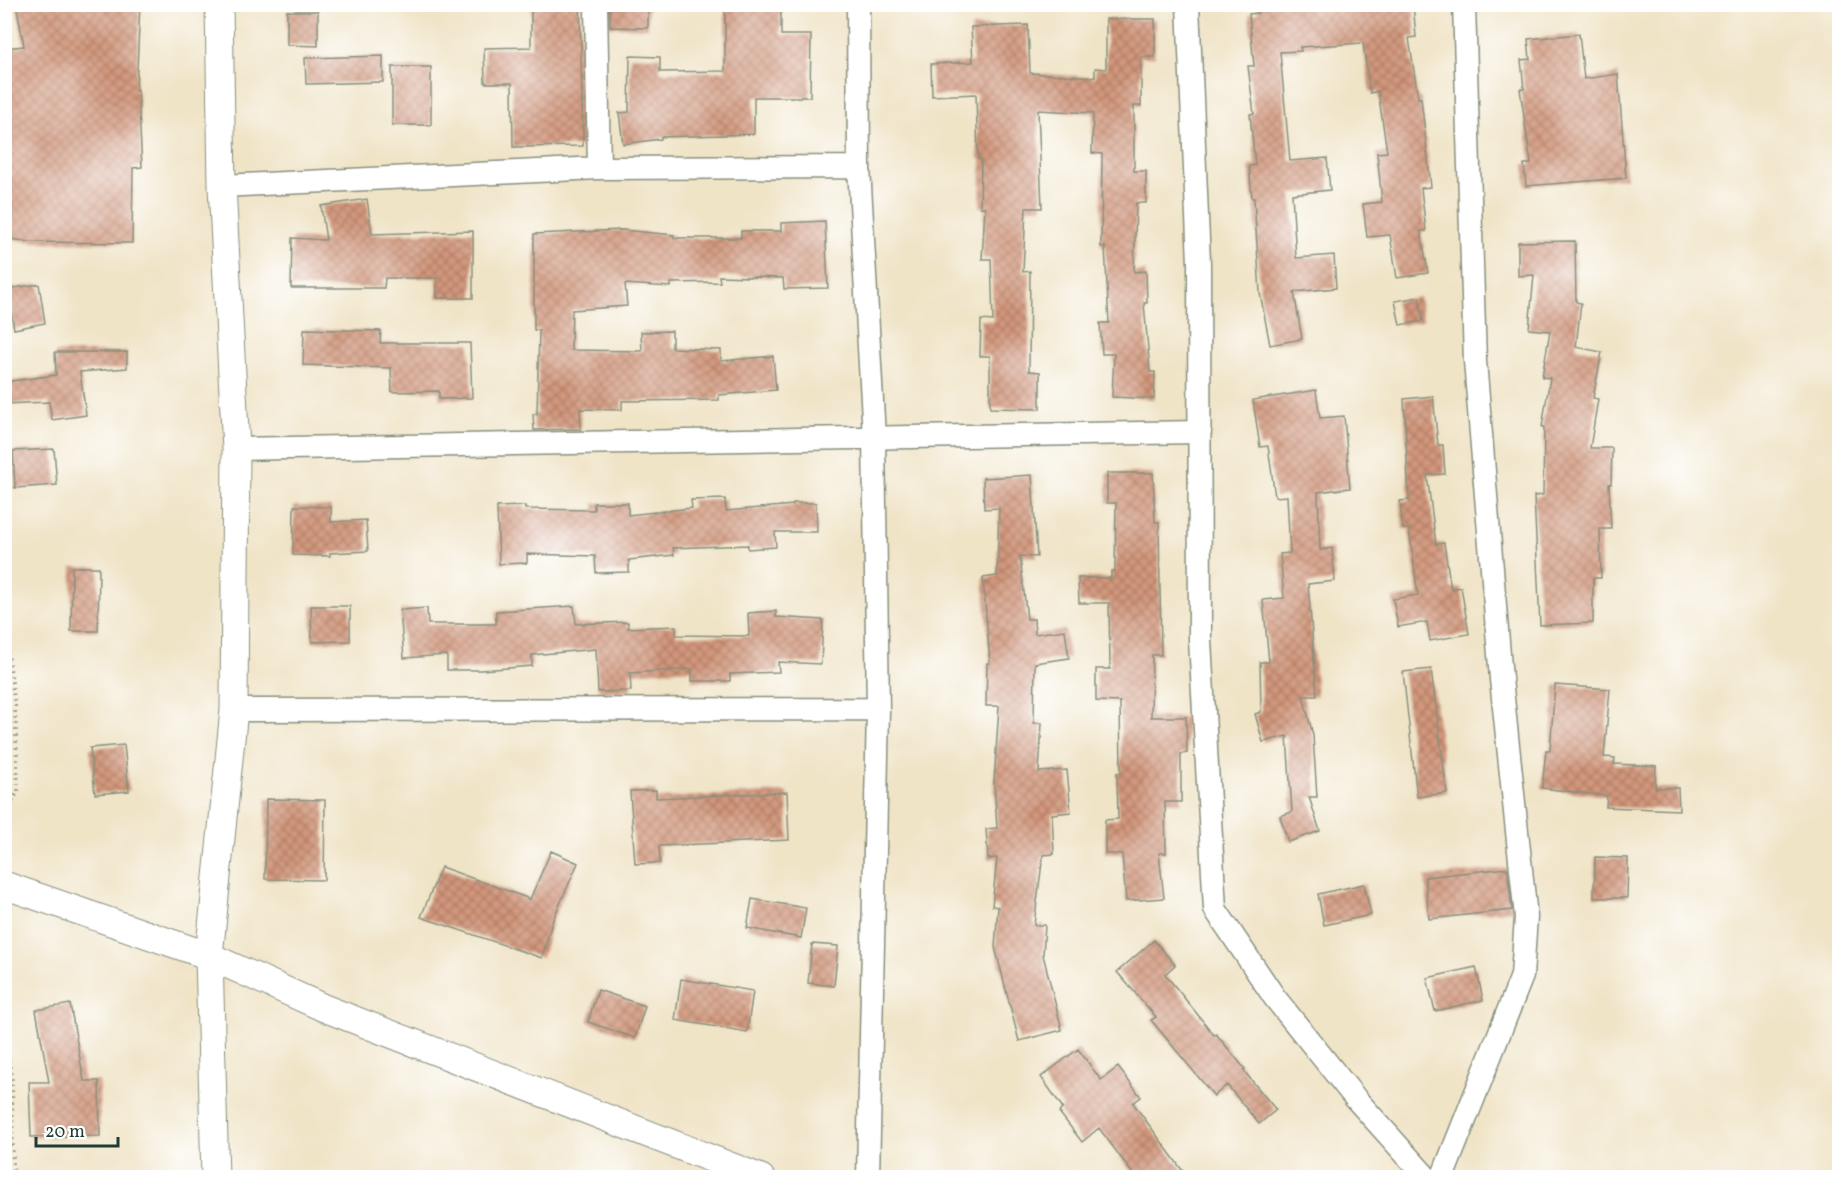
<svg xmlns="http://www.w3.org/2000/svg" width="1844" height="1182" font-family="Vollkorn,serif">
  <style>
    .building { fill: url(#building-cross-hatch) }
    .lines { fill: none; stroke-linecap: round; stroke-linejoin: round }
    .minor-casing { stroke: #88907e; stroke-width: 25 }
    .tertiary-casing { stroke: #88907e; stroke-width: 29 }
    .path { stroke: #88907e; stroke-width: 4; stroke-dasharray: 1.5 4.5; stroke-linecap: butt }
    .minor { stroke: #fff; stroke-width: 22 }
    .tertiary { stroke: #fff; stroke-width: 27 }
  </style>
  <defs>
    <pattern id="building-cross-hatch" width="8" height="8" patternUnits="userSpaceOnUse" patternTransform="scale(1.5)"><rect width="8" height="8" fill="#d3977b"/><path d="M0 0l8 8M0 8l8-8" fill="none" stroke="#ab7c66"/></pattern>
  </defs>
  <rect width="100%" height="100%" fill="#fff"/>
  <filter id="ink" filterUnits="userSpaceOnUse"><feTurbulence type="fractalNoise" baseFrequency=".0167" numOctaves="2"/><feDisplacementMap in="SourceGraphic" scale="12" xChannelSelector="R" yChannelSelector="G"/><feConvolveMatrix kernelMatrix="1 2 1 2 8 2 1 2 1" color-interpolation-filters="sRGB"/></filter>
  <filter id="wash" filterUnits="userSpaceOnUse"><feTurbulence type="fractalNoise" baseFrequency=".008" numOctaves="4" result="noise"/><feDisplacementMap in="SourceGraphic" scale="24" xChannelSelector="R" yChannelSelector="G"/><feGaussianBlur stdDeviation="1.35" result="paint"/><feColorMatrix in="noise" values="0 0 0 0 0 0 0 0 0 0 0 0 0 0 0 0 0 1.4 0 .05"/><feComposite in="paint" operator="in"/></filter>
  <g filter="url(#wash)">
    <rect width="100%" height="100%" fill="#f0e4c7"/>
    <g id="blocks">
      <path class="building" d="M16 4H140L136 91H138L142 167 133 168 132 243 30 242 4 238V48L24 46Z
        M531 4H580L583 146 513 147 512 83H485L484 48 531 47Z
        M610 4H648V28L610 27Z
        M1257 4H1413L1416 37 1409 38 1418 98H1421L1431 187 1421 188 1426 231H1421L1428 273 1397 278 1390 235 1367 237 1363 204 1382 202 1377 153 1387 152 1378 91 1370 93 1363 43 1300 47 1301 51 1280 52 1290 161 1327 158 1330 190 1292 194 1296 258 1334 255 1336 288 1294 292 1302 339 1270 345 1260 293 1254 198H1252L1249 166 1255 165 1250 114H1254L1248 66H1254L1249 14 1258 13Z
        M725 7H781V35H811L810 97H754V134L661 137V139L623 144 619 113 629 112 630 56 660 57V72L725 71Z
        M287 11H318V46L287 45Z
        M1106 19H1155V57H1141V106H1134V171H1146V203H1136L1134 272 1146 271 1147 303H1144L1150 372H1155L1154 399 1112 397 1114 354H1102L1100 323H1109L1105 247H1101L1102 154 1092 153 1093 113 1038 110 1042 208H1026L1023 272 1030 271 1029 371 1040 372V409L990 408V356H980L981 320 993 321 991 259H982L985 207H980L981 159H978L976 94 932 96 931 64 973 62 971 27 1028 25 1030 73 1095 77V68L1106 69Z
        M1579 34 1584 79 1618 74 1626 178 1526 186 1524 164H1531L1520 89H1524L1521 60 1530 59 1528 39Z
        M383 56V82L306 84 305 58Z
        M392 67H431V125H392Z
        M367 199 372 234 473 231V298H437V278H385L384 288H291L292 238 326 240 321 206Z
        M825 221 828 288 784 289 783 278 719 276 720 282 671 283V287L625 284 627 306 572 310 571 350 642 351 641 332 672 331V348L721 350V361L773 356 776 390 719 395V400L622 401V410L580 409 581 429 534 430 533 414H537L539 330H534V234L622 230 674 235V238H741V231H781V223Z
        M1575 241 1576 302 1581 303 1576 347 1602 352 1593 398 1598 399 1590 448H1612L1611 484H1609L1611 529H1600L1601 578H1593V623L1540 625 1534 496 1543 495 1544 427H1542L1550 378 1542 377 1550 331 1529 329 1534 275 1518 276V242Z
        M39 284 45 323 14 329 7 289Z
        M1419 297 1423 321 1400 325 1395 301Z
        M304 329 381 331 380 343H470L472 398 439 399V391L392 392 391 368 303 365Z
        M55 352H127V368L80 372 86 415 52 420 49 402 4 404V382L56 375Z
        M1316 390 1320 418 1344 416 1350 488 1318 492 1320 550 1332 548 1335 581 1308 584 1317 696H1303L1313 735 1317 797H1309L1320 831 1288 842 1280 816 1292 812 1287 736 1263 742 1255 714 1261 712 1260 662H1269L1263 600 1284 598 1280 554 1290 553 1287 496 1275 497 1268 446 1260 447 1253 400Z
        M1433 396 1438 445H1443L1445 474 1427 475 1436 544 1444 543 1451 589 1461 587 1469 634 1430 641 1427 622 1398 627 1393 599 1418 595 1409 529H1403L1400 501 1409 500 1404 399Z
        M54 449 57 485 15 488 13 451Z
        M1107 473H1153L1155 522H1159L1161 655H1152L1151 717H1186L1187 753 1181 754V802H1165L1166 853H1159L1164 898 1126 901 1122 854H1105V820L1118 819 1117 773H1121L1120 702 1096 701V669H1110L1109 603H1079L1078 578H1111V571H1115L1116 503H1107Z
        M1032 475 1037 557 1020 556 1027 619H1034L1035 634 1065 630 1069 658 1035 663 1034 723H1042L1039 772 1067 770 1071 812 1052 814 1054 854 1043 855 1034 925H1045L1043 955 1062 1030 1019 1041 995 947 998 907 992 906 997 858 988 859 986 829 997 828 994 783 999 706H986L987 663H990L983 578 997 576 999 508 984 509 983 478Z
        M725 499 726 511 793 505V503H816L817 532H775L776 547 748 549V545L673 548 674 555 629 560V572L596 573 595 556 527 554V563L499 564 497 507 525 506V509L594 510V503H628V515L692 508 691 500Z
        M294 506 331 507V522L366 520 368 551 330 553V556L293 555Z
        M72 567H99L98 631H71Z
        M311 606H350V641L312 642Z
        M574 606 576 624 628 622V628L676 626V635L749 636 748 613 776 611V617L823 620 821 664 778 662 779 672 730 674V681H692V669L630 673 631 691 598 692 596 649 532 655V666L481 670H447V655L404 658 400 610 427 608 428 624H496V611Z
        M1431 669 1447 793 1417 797 1403 672Z
        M1555 685 1610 689 1604 757 1615 758 1614 764 1656 766 1655 788H1678L1679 810 1606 807 1607 796 1542 788 1546 750H1550Z
        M124 745 129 791 95 794 90 748Z
        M656 790V798L787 792 789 840 659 846 660 863 635 864 630 791Z
        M266 799 325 800 324 880 265 879Z
        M551 851 578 863 552 922 542 958 421 917 441 867 530 899Z
        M1595 857 1628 858 1627 898H1594Z
        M1507 868 1512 910 1429 919 1425 877Z
        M1364 884 1371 915 1324 925 1318 894Z
        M752 899 806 908 801 938 747 928Z
        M1154 940 1175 965 1165 974 1214 1035 1216 1034 1245 1069 1243 1070 1276 1110 1259 1124 1227 1085 1214 1096 1151 1020 1156 1017 1117 972Z
        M812 944 838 946 834 986 808 983Z
        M1476 967 1483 1000 1435 1011 1427 978Z
        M681 979 753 991 747 1032 675 1020Z
        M598 990 645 1006 635 1038 588 1022Z
        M70 1004 84 1081H99L100 1136 31 1137 29 1082H49L36 1010Z
        M1078 1049 1101 1080 1118 1067 1141 1097 1133 1103 1188 1178H1136L1099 1128 1082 1142 1059 1112 1063 1108 1041 1077Z"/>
    </g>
  </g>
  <g filter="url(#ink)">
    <use href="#blocks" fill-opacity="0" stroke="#88907e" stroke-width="1.5"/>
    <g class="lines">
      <g class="minor-casing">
        <path id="minor" d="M596 4 599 168
          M858 4 859 167 874 437 878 709 868 1178
          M1188 4 1199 263 1200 640 1215 909 1275 998 1356 1099 1427 1178
          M222 186 599 168 859 167
          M236 449 1200 432
          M234 710 878 709
          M1442 1178 1522 976 1526 917 1501 679 1475 361 1464 4"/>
      </g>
      <g class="tertiary-casing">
        <path id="tertiary" d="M4 885 209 956 324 1008 761 1178
          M215 1178 209 956 234 710 236 449 222 186 219 4"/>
      </g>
      <path class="path" d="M4 622 15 706 18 791 4 818
        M4 1031 12 1081 13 1178"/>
      <use href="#minor" class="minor"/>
      <use href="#tertiary" class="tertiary"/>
    </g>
  </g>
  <rect width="1844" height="1182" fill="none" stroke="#fff" stroke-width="24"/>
  <path d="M36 1137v9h82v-9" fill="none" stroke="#1f3d34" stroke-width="3"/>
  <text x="45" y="1137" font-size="18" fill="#1f3d34" stroke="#ffffff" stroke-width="4.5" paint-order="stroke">20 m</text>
</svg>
